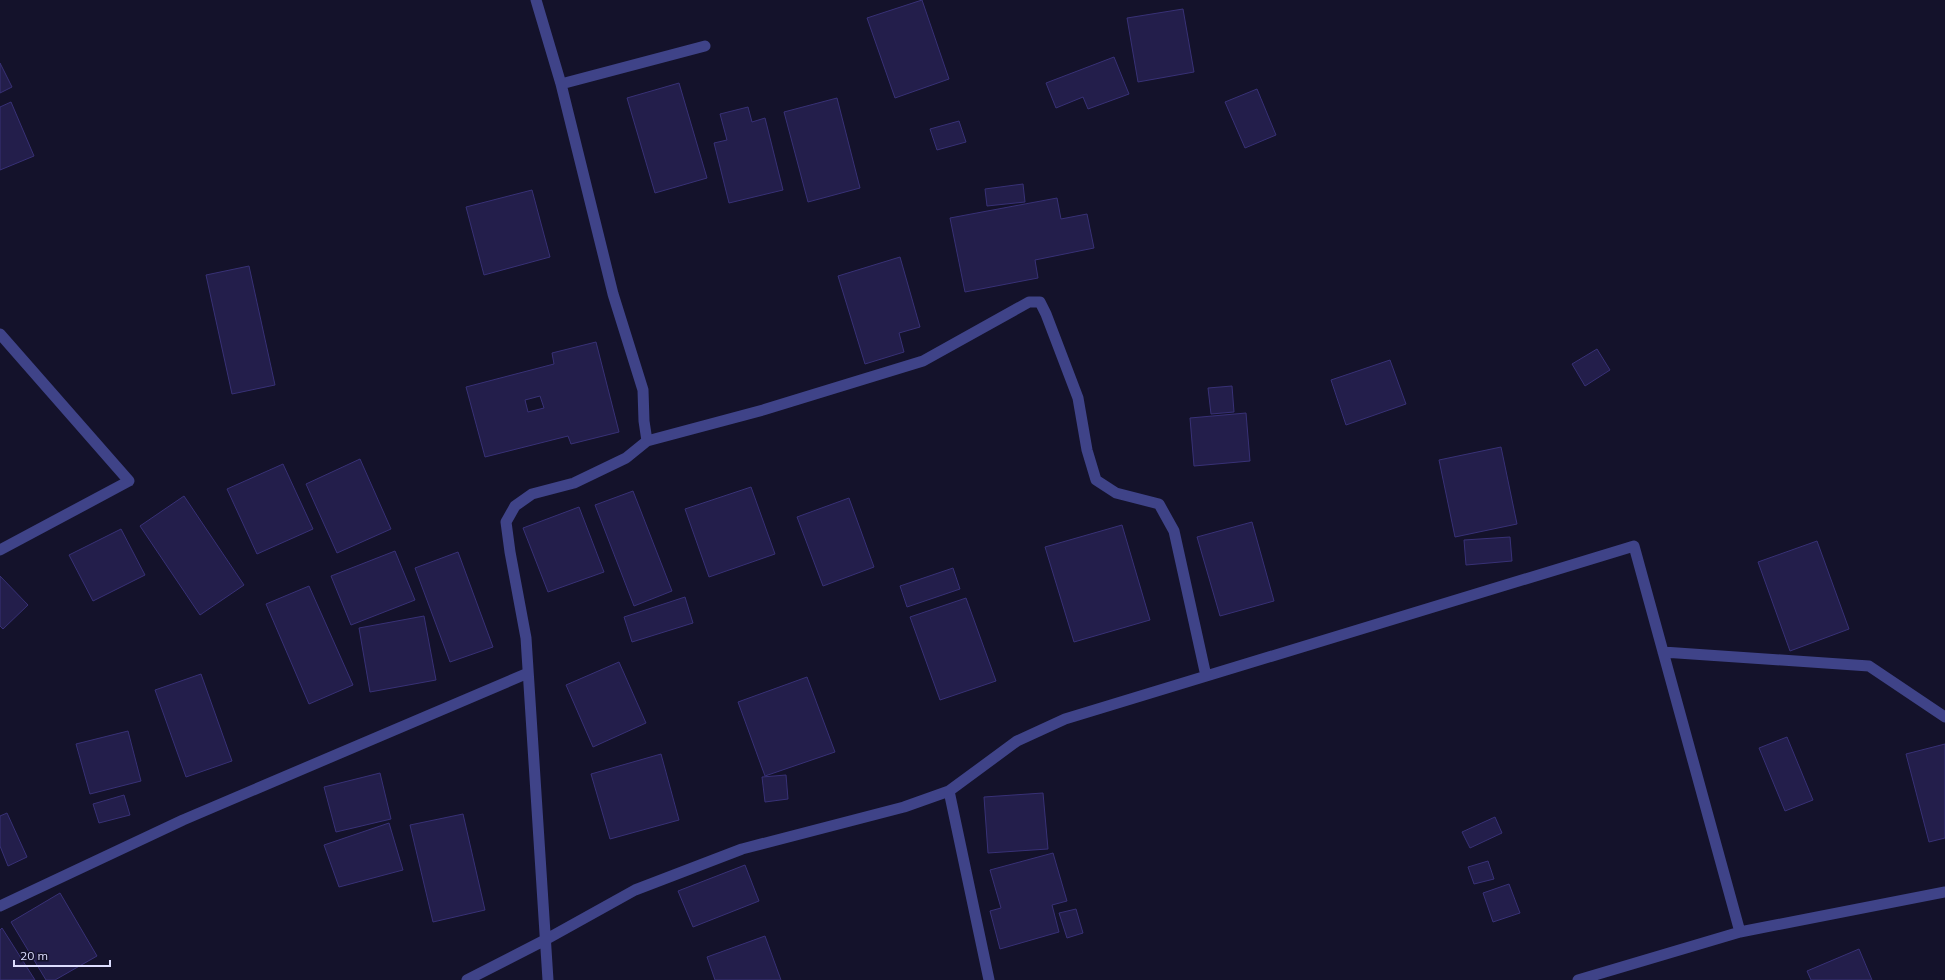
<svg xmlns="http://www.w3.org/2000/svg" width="1945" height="980" font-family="Mulish,sans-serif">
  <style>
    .building { fill: #231e4b; stroke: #383176; fill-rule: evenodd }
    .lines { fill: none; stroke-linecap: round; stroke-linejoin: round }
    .minor { stroke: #3f4388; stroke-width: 11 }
  </style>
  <rect width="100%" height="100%" fill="#14122b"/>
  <path class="building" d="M922 0 949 79 895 98 867 18Z
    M1183 9 1194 72 1138 82 1127 18Z
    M1114 57 1129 94 1088 109 1083 97 1056 108 1046 83Z
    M0 63 12 87 0 93Z
    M679 83 707 178 655 193 627 98Z
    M1257 89 1276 135 1245 148 1225 102Z
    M837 98 860 188 808 202 784 112Z
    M11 102 34 156 0 170V107Z
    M748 107 752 122 765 118 783 190 729 203 714 143 727 140 720 114Z
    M959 121 966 142 937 150 930 129Z
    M1023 184 1025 202 987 206 985 189Z
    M532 190 550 257 484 275 466 207Z
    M1057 198 1061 219 1087 214 1094 248 1035 260 1038 278 965 292 950 218Z
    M900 257 920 327 899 333 904 352 865 364 838 276Z
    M249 266 275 385 232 394 206 275Z
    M596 342 619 432 571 444 568 436 485 457 466 387 554 364 552 353ZM540 396 544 408 528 412 525 400Z
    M1597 349 1610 370 1585 386 1572 364Z
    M1390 360 1406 404 1346 425 1331 380Z
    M1232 386 1234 412 1211 414 1208 388Z
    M1246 413 1250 461 1194 466 1190 418Z
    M1501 447 1517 524 1455 537 1439 460Z
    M360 459 391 529 337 553 306 484Z
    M283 464 313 529 257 554 227 489Z
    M751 487 775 554 709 577 685 509Z
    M633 491 672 591 634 606 595 505Z
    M184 496 244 585 200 615 140 526Z
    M849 498 874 567 823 586 797 517Z
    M579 507 604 572 548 592 523 528Z
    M1252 522 1274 601 1220 616 1197 537Z
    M1122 525 1150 620 1074 642 1045 547Z
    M121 529 145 575 93 601 69 555Z
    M1510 537 1512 561 1466 565 1464 540Z
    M1817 541 1849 629 1790 651 1758 562Z
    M395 551 415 600 351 625 331 576Z
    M458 552 493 647 450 662 415 568Z
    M953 568 960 589 907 607 900 586Z
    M0 576 28 605 3 629 0 626Z
    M309 586 353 685 309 704 266 604Z
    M685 597 693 623 632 642 624 617Z
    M966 598 996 681 940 700 910 617Z
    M424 616 436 680 370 692 359 628Z
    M619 662 646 723 593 747 566 685Z
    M201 674 232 761 186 777 155 690Z
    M807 677 835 752 765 776 738 702Z
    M128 731 141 781 90 794 76 744Z
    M1787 737 1813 800 1785 811 1759 748Z
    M1945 744V838L1929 842 1906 754Z
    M661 754 679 820 610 839 591 774Z
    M380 773 391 819 336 832 324 787Z
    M786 775 788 799 765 802 762 777Z
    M1043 793 1048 849 988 853 984 797Z
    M124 795 130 815 99 823 93 804Z
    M7 813 27 857 8 866 0 846V816Z
    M463 814 485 910 433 922 410 825Z
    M1495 817 1502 833 1470 848 1462 832Z
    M389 823 403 870 339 887 324 845Z
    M1053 853 1067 901 1052 905 1059 932 1000 949 990 911 1001 908 990 870Z
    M1488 861 1494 879 1474 884 1468 867Z
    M745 865 759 901 693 927 678 891Z
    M1509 884 1520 913 1493 922 1483 893Z
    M60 893 97 956 55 980H46L11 922Z
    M1076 909 1083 933 1067 938 1059 913Z
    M2 928 35 980H0V930Z
    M765 936 781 980H715L707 957Z
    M1859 949 1872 980H1811L1807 971Z"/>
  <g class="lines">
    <path class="minor" d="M536 0 561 84 613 294 643 390 644 421 647 441 626 458 574 483 532 494 515 506 506 522 510 552 526 638 548 980
      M561 84 705 46
      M0 334 129 481 0 550
      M647 441 763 410 923 361 1029 302H1040L1046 314 1078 398 1087 450 1096 480 1116 493 1159 504 1174 531 1206 676
      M1663 652 1869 666 1945 717
      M949 791 989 980
      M0 906 183 820 528 673
      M467 980 545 940 635 890 742 849 904 807 949 791 1017 741 1065 719 1634 546 1740 932
      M1578 980 1740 932 1945 892"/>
  </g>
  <path d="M14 960v6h96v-6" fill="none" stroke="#ddddfe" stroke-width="2"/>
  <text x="20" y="960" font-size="12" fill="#ddddfe" stroke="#14122b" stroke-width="3" paint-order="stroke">20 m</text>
</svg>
